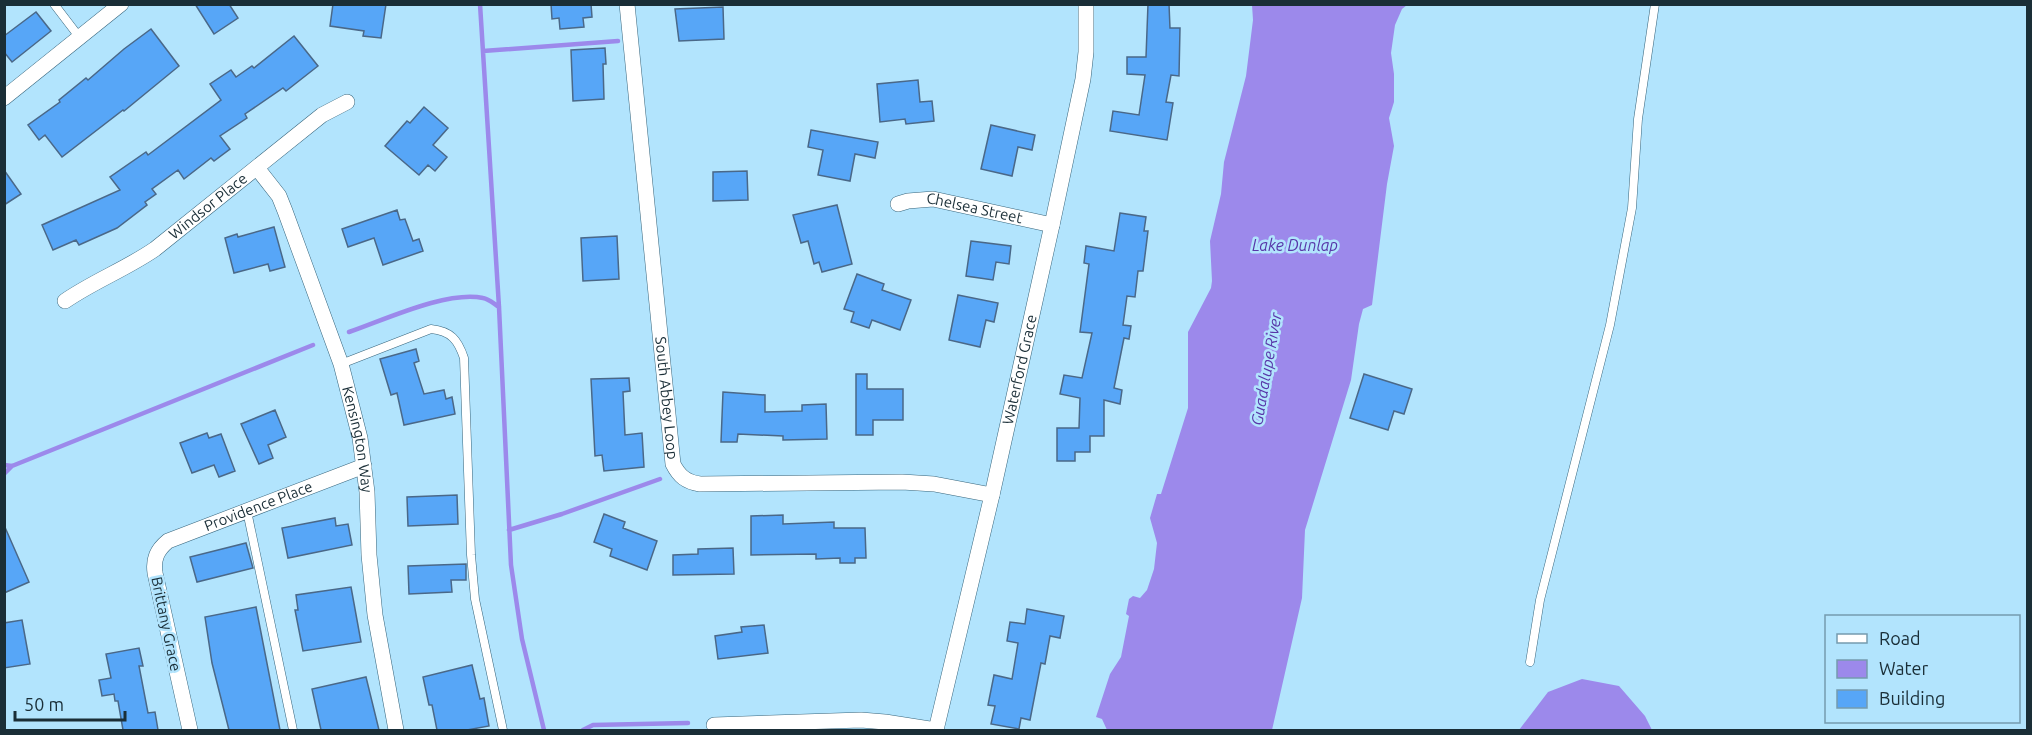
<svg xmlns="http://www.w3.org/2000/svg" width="2032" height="735" font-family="Ubuntu,sans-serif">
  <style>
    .water { fill: #9c89eb }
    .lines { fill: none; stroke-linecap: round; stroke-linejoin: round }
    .stream { stroke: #9c89eb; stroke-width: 4.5 }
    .building { fill: #57a6f7; stroke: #4a6888; stroke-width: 1.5 }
    .lane-casing { stroke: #38667d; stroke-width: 9 }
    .street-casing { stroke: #38667d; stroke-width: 16 }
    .lane { stroke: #fff; stroke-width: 8 }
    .street { stroke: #fff; stroke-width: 15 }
    .labels { text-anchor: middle; stroke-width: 5; stroke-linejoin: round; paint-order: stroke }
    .street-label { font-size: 15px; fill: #1a2e37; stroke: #b2e4fd }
    .water-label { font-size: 16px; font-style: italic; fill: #5837a9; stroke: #b2e4fd }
  </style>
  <rect width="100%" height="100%" fill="#b2e4fd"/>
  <path class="water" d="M1252 5H1407L1402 9 1395 25 1391 53 1394 74V102L1389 118 1394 146 1387 184 1372 305 1363 309 1359 324 1351 380 1305 530 1302 598 1272 730H1107L1102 719 1096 717 1110 674 1121 657 1129 616 1126 614 1129 599 1133 596 1140 598 1147 590 1154 569 1157 543 1150 518 1157 494H1161L1188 408V332L1211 288 1212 281 1210 241 1221 194 1224 162 1246 76 1253 20Z
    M1582 679 1619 686 1645 716 1652 730H1519L1548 692Z"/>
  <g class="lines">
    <path class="stream" d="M480 4 499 307 511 565 522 639 544 730
      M483 51 618 41
      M349 332C384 320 448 290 483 298 489 299 494 304 499 307
      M4 465 12 466 313 345
      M4 474 12 466
      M509 530 562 514 660 479
      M583 730 593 725 688 723"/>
  </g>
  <path class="building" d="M195 4H229L238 18 214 34Z
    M333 4H386L381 38 363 36 364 31 330 26Z
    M551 4H591L592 17 583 18 584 27 560 29 559 18 552 19Z
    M1148 4H1169L1170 28H1180L1179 76 1171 75 1166 102 1173 103 1167 140 1110 131 1113 111 1139 115 1145 75 1127 74V57H1146Z
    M723 7 724 39 679 41 675 9Z
    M36 12 51 31 12 62 4 52V36Z
    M151 29 179 66 124 111 123 110 62 157 45 135 39 140 28 125 60 102 59 100 86 78 88 80 124 49Z
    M294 36 318 66 286 91 283 88 245 114 247 118 220 136 230 149 214 161 211 158 184 179 178 170 152 189 156 194 145 202 147 205 117 228 79 245 76 240 53 250 42 225 120 190 110 177 146 152 148 155 221 100 210 84 231 70 236 77 252 66 254 68Z
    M605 48 606 64H603L604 99 573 101 571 50Z
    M918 80 920 102 932 101 934 121 906 124 905 119 880 122 877 84Z
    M424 107 448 128 433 145 447 157 435 171 428 165 419 175 385 146 407 121 410 123Z
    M991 125 1035 135 1032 150 1018 147 1012 176 981 169Z
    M811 130 878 142 875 158 855 154 850 181 818 175 823 150 808 147Z
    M4 170 21 194 4 205Z
    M747 171 748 200 713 201V172Z
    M837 205 852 264 822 272 819 262 814 264 808 241 801 243 793 215Z
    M397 210 400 220 405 219 413 241 419 239 423 251 383 265 374 238 348 247 342 229Z
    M1120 213 1146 217 1144 231H1148L1143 271H1138L1135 297 1127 296 1123 325 1131 326 1129 339 1124 338 1114 388 1122 390 1120 404 1104 400V436H1090V452H1075V461H1057V428H1079L1080 398 1060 394 1064 375 1082 378 1092 333 1080 332 1089 264 1084 263 1086 246 1114 251Z
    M274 227 285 267 270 271 268 264 234 273 225 238 237 234 238 237Z
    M617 236 619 279 583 281 581 238Z
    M971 241 1011 246 1009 264 996 262 993 280 966 276Z
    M857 274 884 284 882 290 911 300 900 330 872 320 869 328 851 322 854 312 844 309Z
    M958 295 998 303 994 322 986 320 980 347 949 340Z
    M416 349 419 361 414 363 424 394 444 390 446 399 452 397 455 414 404 425 397 393 391 395 380 359Z
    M856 374H867V389H903V420H873V435H856Z
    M1364 374 1412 389 1404 414 1394 411 1388 430 1350 418Z
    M629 378 630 391 623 392 625 435 642 433 644 467 604 471 602 455 595 456 591 379Z
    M723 392 765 395V412L802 411V405L826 404 827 439 783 440V436L738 434 737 442H721Z
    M275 410 286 437 268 445 273 458 259 464 241 424Z
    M207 433 209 438 221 434 235 471 219 477 214 465 192 473 180 443Z
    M457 495 458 524 408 526 407 497Z
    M604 514 625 522 623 528 657 541 647 570 610 556 612 549 594 542Z
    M783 515V524L834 522V528H865L866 558H855V563H840V558L816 559V554L751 555V516Z
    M335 518 336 526 348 524 352 545 288 558 282 528Z
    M4 525 29 582 4 593Z
    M246 543 253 568 197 582 190 557Z
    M733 548 734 574 673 575V555L698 554V549Z
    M466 564V580H451L452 592 409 594 408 566Z
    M351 587 361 642 303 651 295 610H298L296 595Z
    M256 607 280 730H229L212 663 205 617Z
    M1027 609 1064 616 1060 638 1050 636 1045 664 1041 663 1030 720 1021 718 1019 729 991 724 995 706 988 705 994 675 1012 679 1018 643 1007 641 1010 622 1025 624Z
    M22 620 30 664 4 668V623Z
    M764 625 768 653 718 659 715 636 742 632 741 627Z
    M139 648 143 666H139L148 713 155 712 158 730H123L118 701H115L114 694 102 696 99 680 111 678 106 654Z
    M472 665 480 699 484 698 489 726 467 730H437L432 705H429L423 677Z
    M366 677 379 730H321L312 689Z"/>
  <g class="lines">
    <g class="lane-casing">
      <path id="lane" d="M54 4 80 38
        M341 364 431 329C451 331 458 340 464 358L471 555 475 599 503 730
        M247 511 293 730
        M1530 662 1540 600 1610 325 1632 208 1638 119 1655 4"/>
    </g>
    <g class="street-casing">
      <g id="street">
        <path id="s1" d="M627 4 673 464C679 476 686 482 700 484L902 482 934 484 992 495"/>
        <path d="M4 98 121 4"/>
        <path id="s2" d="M257 168 279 196 285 211 341 364 360 438 367 492 369 555 375 615 396 730"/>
        <path id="s3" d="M898 204 908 201 933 199 1052 225"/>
        <path id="s4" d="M65 301C94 281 126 269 155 249L322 115 347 102"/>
        <path d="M714 725 861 720 885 722 936 730"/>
        <path id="s5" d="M190 730 155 573C153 559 157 550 168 541L364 466"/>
        <path id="s6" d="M936 730 992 495 1052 225 1083 79 1086 52V4"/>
      </g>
    </g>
    <use href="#lane" class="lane"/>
    <use href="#street" class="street"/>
  </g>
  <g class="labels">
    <g class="street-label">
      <text dy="5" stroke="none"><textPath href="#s4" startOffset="172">Windsor Place</textPath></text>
      <text dy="5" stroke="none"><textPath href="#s3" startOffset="78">Chelsea Street</textPath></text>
      <text dy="5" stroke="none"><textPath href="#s6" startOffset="370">Waterford Grace</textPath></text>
      <text dy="5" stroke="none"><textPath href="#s1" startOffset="396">South Abbey Loop</textPath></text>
      <text dy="5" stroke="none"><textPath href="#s2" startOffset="292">Kensington Way</textPath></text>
      <text dy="5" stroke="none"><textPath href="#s5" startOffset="294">Providence Place</textPath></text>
      <text transform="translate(166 624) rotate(78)" y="5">Brittany Grace</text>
    </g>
    <g class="water-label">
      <text x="1295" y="251">Lake Dunlap</text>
      <text transform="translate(1266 369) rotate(-80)" y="6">Guadalupe River</text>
    </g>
  </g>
  <rect width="2032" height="735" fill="none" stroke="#1a2e37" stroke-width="12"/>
  <rect x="1825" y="615" width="195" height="108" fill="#b2e4fd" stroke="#759bae" stroke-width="1.5"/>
  <rect x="1837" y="634" width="30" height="9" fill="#ffffff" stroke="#759bae" stroke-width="1.5"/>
  <text x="1879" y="645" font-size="18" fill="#1a2e37">Road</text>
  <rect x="1837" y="660" width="30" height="18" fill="#9c89eb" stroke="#759bae" stroke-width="1.5"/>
  <text x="1879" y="675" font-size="18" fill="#1a2e37">Water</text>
  <rect x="1837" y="690" width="30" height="18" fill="#57a6f7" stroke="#759bae" stroke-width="1.5"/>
  <text x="1879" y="705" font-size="18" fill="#1a2e37">Building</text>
  <path d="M15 711v9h110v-9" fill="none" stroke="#1a2e37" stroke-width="3"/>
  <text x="24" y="711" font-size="18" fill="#1a2e37" stroke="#b2e4fd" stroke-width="4.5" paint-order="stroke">50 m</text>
</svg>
